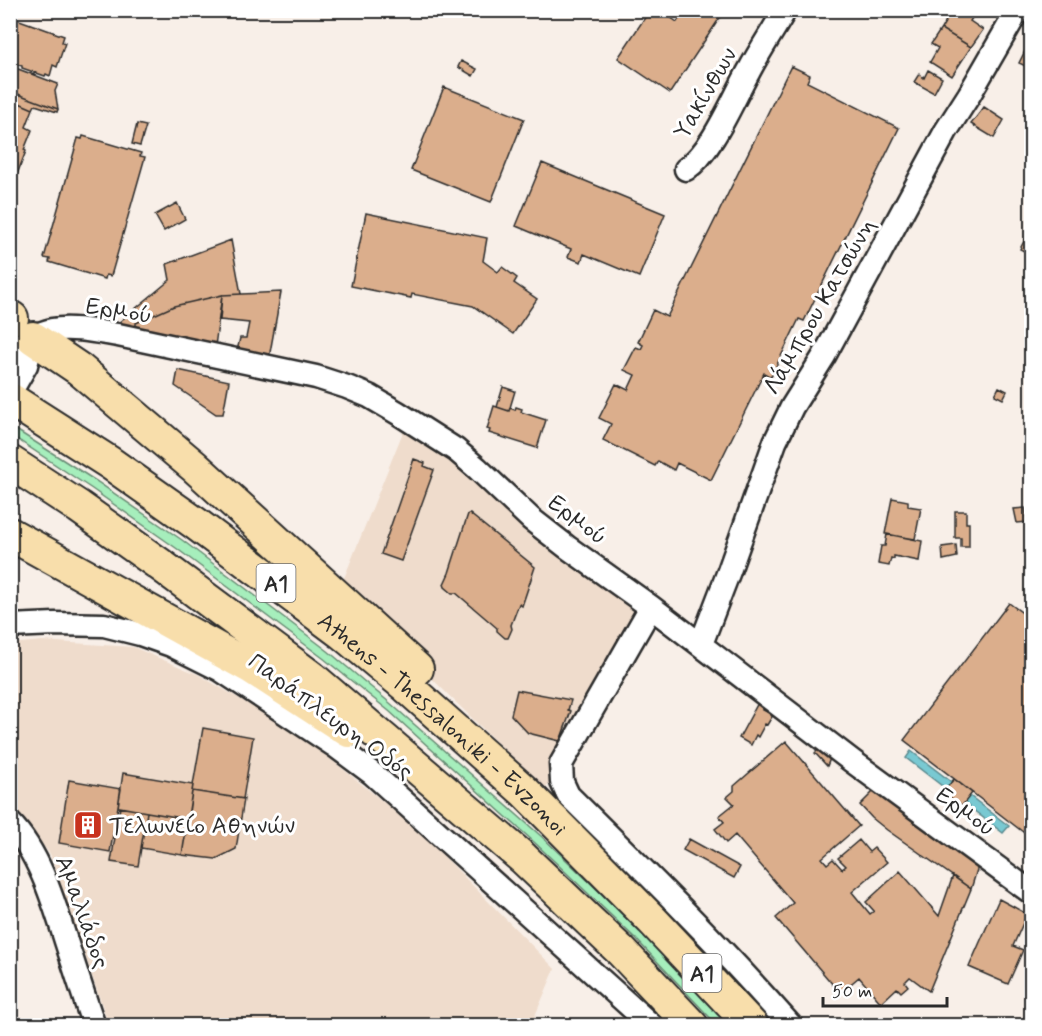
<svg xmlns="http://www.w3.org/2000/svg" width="1042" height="1036" font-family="Mynerve,sans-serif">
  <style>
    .built { fill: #efdccc }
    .green { fill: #a6eebc; stroke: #688c74; stroke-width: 1.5 }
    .water { fill: #79c9d2; stroke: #5a8a8f; stroke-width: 1.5 }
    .building { fill: #dbae8c; stroke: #2b2b2b; stroke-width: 1.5 }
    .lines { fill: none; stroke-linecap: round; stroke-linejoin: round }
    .minor-casing { stroke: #2b2b2b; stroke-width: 27 }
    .highway-casing { stroke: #2b2b2b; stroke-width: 36 }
    .minor { stroke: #fff; stroke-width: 22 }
    .highway { stroke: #f8deab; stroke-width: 32 }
    .labels { text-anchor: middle; stroke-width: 6; stroke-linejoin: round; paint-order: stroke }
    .shield { fill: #fff; stroke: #6b6b6b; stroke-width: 1.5 }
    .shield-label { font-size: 22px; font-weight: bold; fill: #2b2b2b }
    .street-label { font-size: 24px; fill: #2b2b2b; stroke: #fff }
    .poi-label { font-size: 24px; fill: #2b2b2b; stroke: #fff; text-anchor: start }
  </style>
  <rect width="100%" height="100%" fill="#f8efe8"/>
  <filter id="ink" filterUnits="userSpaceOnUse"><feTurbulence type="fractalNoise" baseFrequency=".0167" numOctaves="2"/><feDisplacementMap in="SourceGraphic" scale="12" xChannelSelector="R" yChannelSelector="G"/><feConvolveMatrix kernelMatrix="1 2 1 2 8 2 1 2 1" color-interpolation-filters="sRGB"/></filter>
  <g filter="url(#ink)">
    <path class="built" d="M405 427 462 465 525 528 574 568 639 608 551 783 544 789 340 588Z
      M42 641 133 647 199 675 300 734 419 831 555 969 531 1025H109L50 854 11 805 10 644Z"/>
    <path class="green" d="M10 426 96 481 182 540 328 651 390 703 541 836 642 932 729 1025H717L636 939 534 842 389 711 323 658 176 548 92 489 11 435Z"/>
    <path class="water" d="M911 751 1009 826 1003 833 906 758Z"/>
    <path class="building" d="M650 10H660L677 22 685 10H725L670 93 618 58Z
      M952 10H967L974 15 970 21 983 30 971 47 941 29Z
      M11 17 64 36 62 42 65 43 57 67 53 65 50 76 46 74 45 76 22 68V66L10 62Z
      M941 29 971 47 952 76 930 62 938 48 931 44Z
      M1032 37V69L1019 63Z
      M461 61 477 69 473 76 458 67Z
      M10 66 58 84 55 91 58 109 10 91Z
      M791 66 810 75 807 82 899 128 804 321 799 319 771 377 764 373 711 480 677 463 674 470 658 461 655 466 603 440 611 424 599 418 616 384 628 390 635 375 624 370 636 347 641 349 643 345 638 342 653 310 667 317Z
      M928 70 942 78 934 93 914 82 919 74 924 78Z
      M444 87 524 119 491 202 411 170Z
      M10 91 58 109 57 112 35 105 33 109 10 99Z
      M10 99 33 109 26 127 32 130 24 150 26 151 11 190Z
      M984 107 1004 120 994 138 971 124Z
      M137 124 146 126 140 146 132 144Z
      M83 136 141 153 140 156 145 157 111 276 106 275 105 279 49 262 50 259 44 258 78 138 82 139Z
      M542 163 665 214 639 277 584 254 581 262 568 257 571 249 516 226Z
      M177 203 185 219 164 231 155 215Z
      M10 212 15 214 10 226Z
      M366 213 487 238 483 261 498 272 502 267 517 278 514 283 537 299 513 334 473 306 412 294 411 298 351 286Z
      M1032 226V255L1020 249Z
      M231 240 241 294 222 295 174 306 136 323V327L118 323 170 280 167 264Z
      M281 292 269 358 237 351 240 338H246L249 323 220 320 222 295Z
      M222 295 215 346 136 327V323L174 306Z
      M178 370 229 381 223 414H216L175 386Z
      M503 387 515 391 509 411 497 407Z
      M999 387 1007 391 1003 399 995 395Z
      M494 406 509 411 510 408 515 410 516 407 522 409 521 412 546 420 537 448 489 433 490 430 487 429Z
      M414 459 425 463 424 466 434 470 401 561 381 554Z
      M892 498 908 501V506L921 508 915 539 885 534Z
      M1025 508 1027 522 1017 523 1014 509Z
      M955 511H966V523H969V547H961V538H955Z
      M468 514H470L535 567 522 606 519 604 511 625 512 629 508 638H505L497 631V628L456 593H452L445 587 444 584 449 573Z
      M887 534 922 541 919 561 894 556V559L891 558 889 566 878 564 881 546H885Z
      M956 545 957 557 943 560 942 547Z
      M1009 603 1032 620V820L1023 832 904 740Z
      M517 690 571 700 568 710 571 711 560 741 528 733 511 715Z
      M759 701 766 704 763 710 773 715 767 725 765 724 758 737 756 735 751 745 739 738Z
      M203 728 253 737 243 799 192 791Z
      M786 741 859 826 822 858 827 864 833 859 842 869 846 866 838 858 859 840 869 852 874 848 887 862 852 892 870 914 874 911 866 902 900 871 939 916 953 876 971 889 929 991 910 977 905 982 908 986 901 992 897 988 881 1003 859 977 840 993 776 918 793 903 735 835 726 843 715 829 724 822 719 816 734 804 727 797 734 791V786Z
      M820 748 831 756 827 766 815 753Z
      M123 773 193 785 188 819 118 807Z
      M954 779 972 793 962 806 943 792Z
      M69 780 121 789 110 852 59 843Z
      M192 791 244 799 236 849 216 859 182 855Z
      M873 792 979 863 971 889 887 830 872 818 860 805Z
      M120 807 147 812 138 866 111 862Z
      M147 812 188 819 182 855 141 848Z
      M689 839 740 867 734 878 683 850Z
      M999 899 1027 914 1013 946 1023 950 1008 984 969 967Z"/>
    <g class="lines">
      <g class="minor-casing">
        <path id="minor" d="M686 169C712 152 733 99 749 71 760 50 773 31 785 10
          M10 353C21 344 38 333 52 330 71 326 99 332 118 335L316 377 347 387 369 396 398 413 456 450 477 468 531 519 567 547 651 607 852 761 1032 893
          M10 393 26 365 33 338
          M651 607 561 764 562 782 568 795C644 870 720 945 791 1026
          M10 626 55 624 104 625 140 634 171 645 221 670 334 745 373 774 652 1026
          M701 644 729 571 775 442 792 407 824 356 946 131 969 95 1018 10
          M10 823C39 852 54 903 66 941 75 969 84 997 94 1026"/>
      </g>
      <g class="highway-casing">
        <g id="highway">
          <path d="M10 318H12"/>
          <path d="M33 338 79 369 195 467 417 669"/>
          <path id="s1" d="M10 399 110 463 195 523 342 633 407 687 524 791 652 920 752 1026"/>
          <path d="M10 462 79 507 162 566 311 677 523 858 621 951 692 1026"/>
          <path d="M10 534 252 668 349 731"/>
        </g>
      </g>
      <use href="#minor" class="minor"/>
      <use href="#highway" class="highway"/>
    </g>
  </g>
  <defs>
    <g id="building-square" transform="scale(1.5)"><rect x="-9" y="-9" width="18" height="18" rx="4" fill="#c8321e" stroke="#fff"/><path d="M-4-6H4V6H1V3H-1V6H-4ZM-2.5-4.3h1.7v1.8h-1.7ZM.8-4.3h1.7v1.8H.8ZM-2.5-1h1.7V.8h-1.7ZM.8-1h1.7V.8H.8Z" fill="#fff"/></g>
  </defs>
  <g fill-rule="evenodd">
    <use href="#building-square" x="88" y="825"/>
  </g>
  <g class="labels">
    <g class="shield">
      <rect x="256.5" y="564" width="39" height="38" rx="4.5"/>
      <rect x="682.5" y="954" width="39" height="38" rx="4.5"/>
    </g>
    <g class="shield-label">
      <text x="276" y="591">Α1</text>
      <text x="702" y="981">Α1</text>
    </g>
    <g class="street-label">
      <text transform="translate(705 93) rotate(-60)" y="8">Υακίνθων</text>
      <text transform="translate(819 306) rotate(-60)" y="8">Λάμπρου Κατσώνη</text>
      <text transform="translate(119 310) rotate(9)" y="8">Ερμού</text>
      <text transform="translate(578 519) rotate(37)" y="8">Ερμού</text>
      <text transform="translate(331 716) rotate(36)" y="8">Παράπλευρη Οδός</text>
      <text dy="8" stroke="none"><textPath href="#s1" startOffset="542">Athens - Thessaloniki - Evzonoi</textPath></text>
      <text transform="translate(966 811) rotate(36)" y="8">Ερμού</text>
      <text transform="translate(83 912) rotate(70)" y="8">Αμαλιάδος</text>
    </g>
    <g class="poi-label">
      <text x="109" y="833">Τελωνείο Αθηνών</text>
    </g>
  </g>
  <rect width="1042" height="1036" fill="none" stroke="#fff" stroke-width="36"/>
  <rect x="18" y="18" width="1006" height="1000" fill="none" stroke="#2b2b2b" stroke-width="2" filter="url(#ink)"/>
  <path d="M823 997v9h124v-9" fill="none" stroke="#2b2b2b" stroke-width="3"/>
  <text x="832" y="997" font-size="18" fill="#2b2b2b" stroke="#ffffff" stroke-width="4.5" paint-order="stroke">50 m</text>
</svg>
